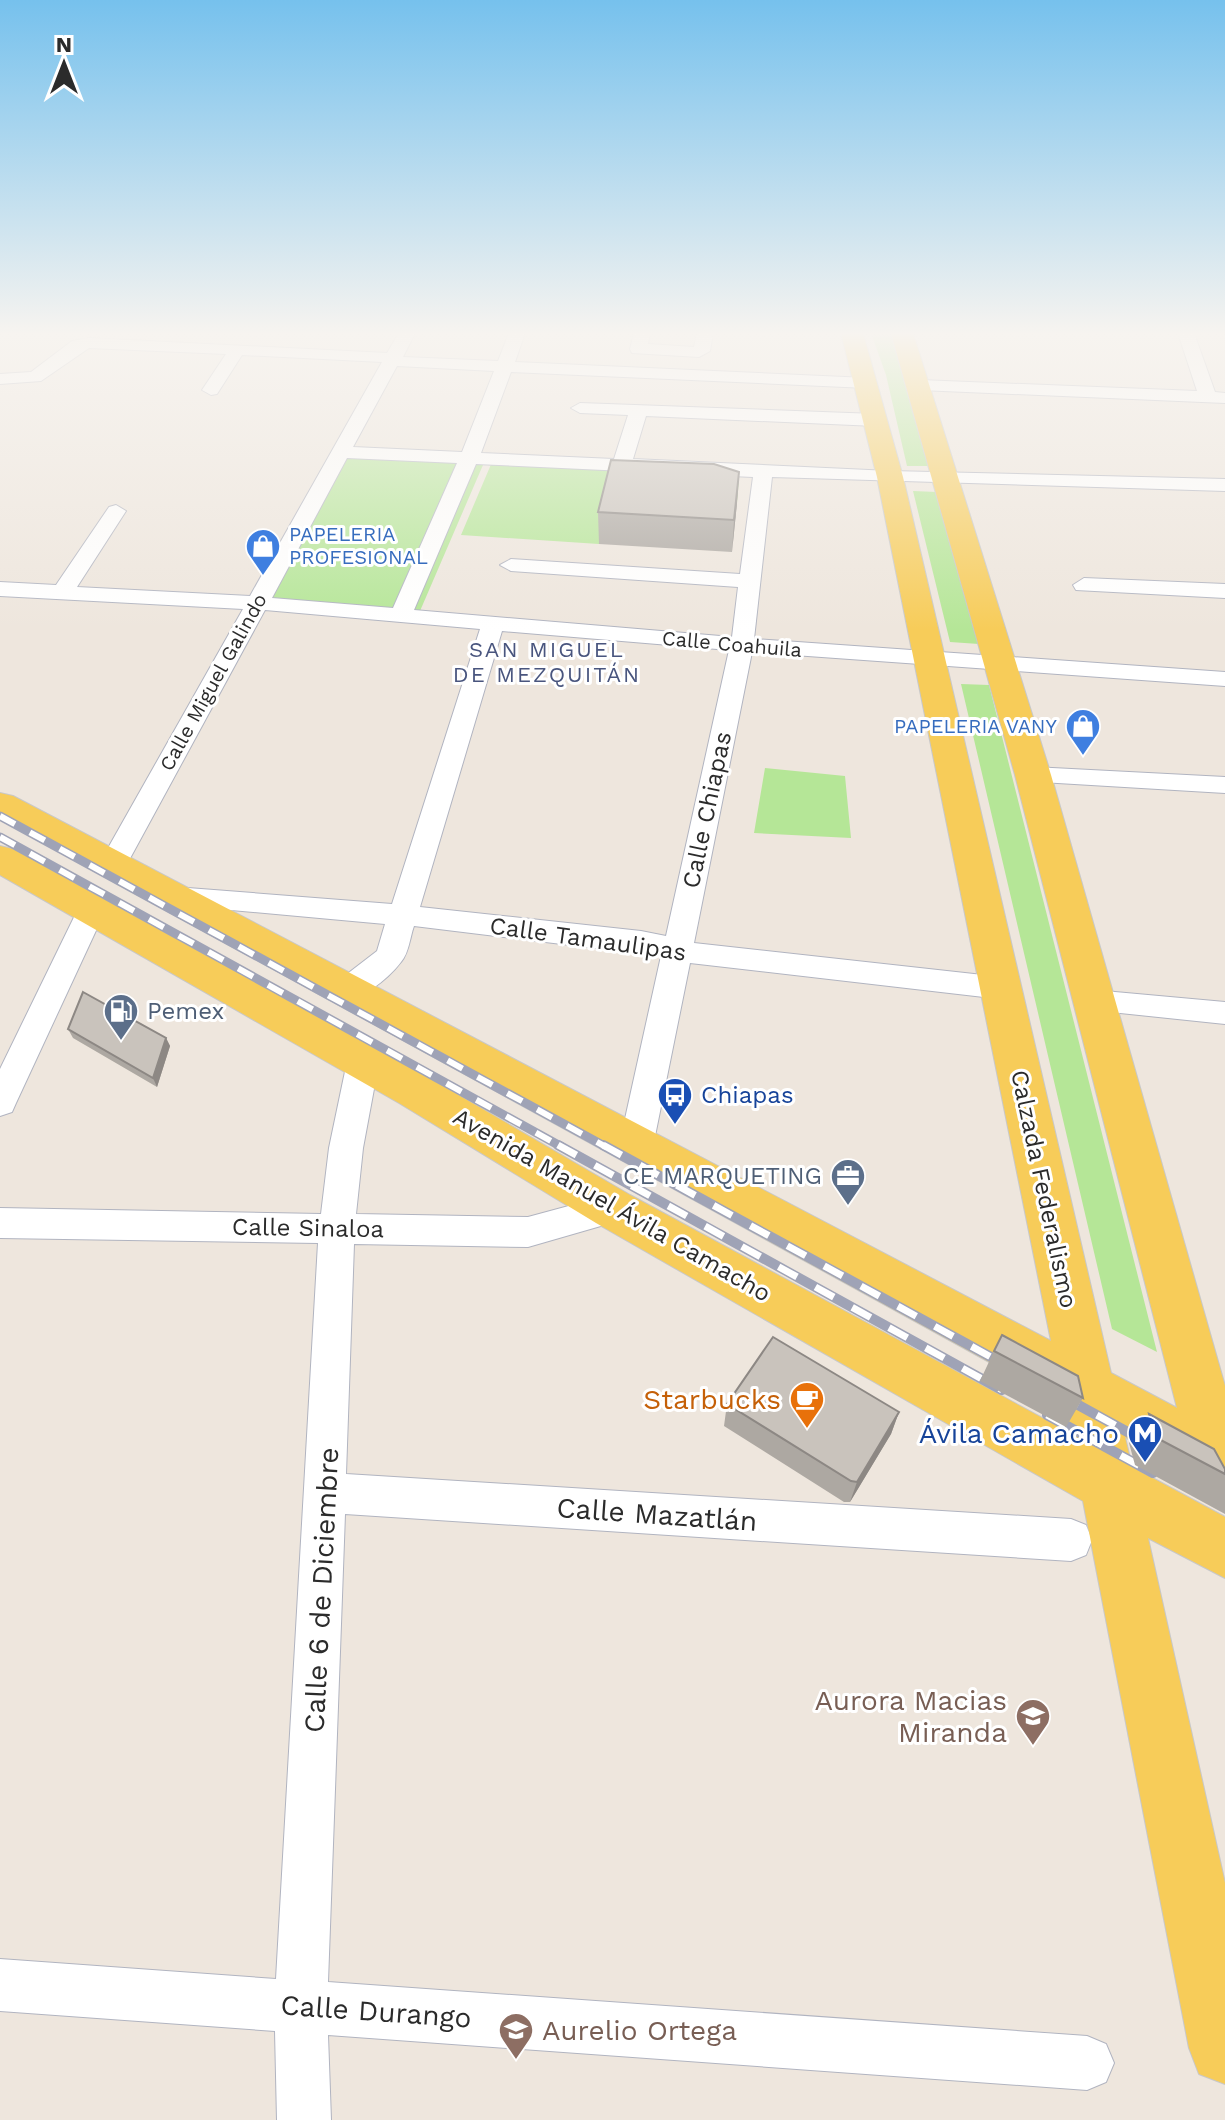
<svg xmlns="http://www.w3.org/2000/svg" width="1225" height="2120" font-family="'Work Sans',sans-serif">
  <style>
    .green { fill: #b5e697 }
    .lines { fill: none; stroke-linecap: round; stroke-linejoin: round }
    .street-casing { stroke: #b1b4c0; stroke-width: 2 }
    .primary-casing { stroke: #c8c8c8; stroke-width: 2 }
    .street { fill: #fff; fill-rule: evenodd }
    .primary { fill: #f7cc59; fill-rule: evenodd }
    .rail-far1-casing { stroke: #9fa3b6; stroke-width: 9 }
    .rail-casing { stroke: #9fa3b6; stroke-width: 10 }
    .rail-far1 { stroke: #fff; stroke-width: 6; stroke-dasharray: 17; stroke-linecap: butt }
    .rail { stroke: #fff; stroke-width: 7; stroke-dasharray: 21; stroke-linecap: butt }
    .wall { fill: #ada8a2 }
    .shaded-wall { fill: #8d8884 }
    .building { fill: #c9c3bc; stroke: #8d8884; stroke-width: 2 }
    .labels { text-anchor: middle; stroke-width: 6; stroke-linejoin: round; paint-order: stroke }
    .far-shop-label { font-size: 20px; fill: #366cbe; stroke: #fff; text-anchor: start }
    .far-street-label { font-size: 20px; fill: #2b2b2b; stroke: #fff }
    .far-neighbourhood-label { font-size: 22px; letter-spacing: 2px; fill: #49557e; stroke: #fff }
    .street-label { font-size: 24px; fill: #2b2b2b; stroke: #fff }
    .service-label { font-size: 24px; fill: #4e5e75; stroke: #fff; text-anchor: start }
    .transit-label { font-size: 24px; fill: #164399; stroke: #fff; text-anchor: start }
    .near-food-label { font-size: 28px; fill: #c56008; stroke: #fff; text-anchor: end }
    .near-transit-label { font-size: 28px; fill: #164399; stroke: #fff; text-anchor: end }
    .near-street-label { font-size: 28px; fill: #2b2b2b; stroke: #fff }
    .near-education-label { font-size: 28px; fill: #785e54; stroke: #fff; text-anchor: end }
  </style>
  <rect width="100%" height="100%" fill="#eee6dd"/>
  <path class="green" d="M871 333H892L908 375 932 466H907L886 375Z
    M345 453 486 458 420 611 267 598Z
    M492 462 731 474 739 479 737 503 599 544 461 535Z
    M913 491 937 492 979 644 950 642Z
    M961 684 989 685 1157 1352 1112 1329Z
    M765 768 845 776 851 838 754 833Z"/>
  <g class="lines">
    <g class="street-casing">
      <path id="street" d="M399 333H415L403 357 498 361 509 333H525L515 362 867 378 876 383 867 388 511 372 481 453 614 459 628 415 580 413 571 408 580 403 876 414 885 420 876 426 646 416 633 459 890 471 1225 479V491L772 477 754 639 1225 672V686L752 652 694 943 1001 977 1012 980 1016 988 1012 996 1001 999 690 963 653 1146 648 1156 636 1159 624 1156 619 1146 661 956 414 926C410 937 409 953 401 962 388 979 360 1003 338 997L334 989 338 981 377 951 385 924 165 904 161 897 165 890 175 887 392 904 480 629 265 610 127 864 123 870 113 873 103 870 99 864 243 609 0 596V582L56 585 109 507 116 505 126 511 77 587 250 596 382 362 242 355 217 394 211 395 202 390 226 354 89 348 41 381 0 384V374L31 372 72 341 89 338 387 353ZM397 366 494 371 462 452 353 447ZM347 458 457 463 393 608 272 598ZM476 464 753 477 740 574 511 559 500 565 511 571 738 587 732 637 414 610ZM502 631 729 650 666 936 641 931 420 907Z
        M634 333H650L648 344 694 347 697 333H713L710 351 699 357 632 353 630 349Z
        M1178 333H1194L1215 392 1225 393V403L920 390 911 385 920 380 1197 391Z
        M1084 578 1225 584V598L1076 590 1073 585Z
        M1033 767 1225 777V793L1024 781 1020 775 1024 769Z
        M92 899 102 902 106 909 16 1103 12 1112 0 1116V1069L78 909 82 902Z
        M1093 990 1225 1002V1024L1082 1009 1078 1001 1082 993Z
        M363 1050 374 1053 379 1062 363 1148 356 1214 528 1217 613 1194 625 1199 631 1209 625 1219 528 1247 354 1244 346 1474 1071 1519 1086 1525 1092 1540 1086 1555 1071 1561 345 1514 328 1982 1087 2036 1106 2044 1114 2063 1106 2082 1087 2090 328 2035 331 2120H277L275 2031 0 2011V1959L276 1979 318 1243 0 1238V1208L321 1214 329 1148 347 1062 352 1053Z"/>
    </g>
    <g class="primary-casing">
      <path id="primary" d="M841 333H863L903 477 1111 1373 1177 1408 1015 775 891 333H913L1051 775 1225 1386V1500L1202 1493 1194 1475 1125 1437 1132 1467 1225 1517V1578L1148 1538 1225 1883V2084L1199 2074 1189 2048 1083 1501 596 1223 399 1103 0 875V846L13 849 431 1079 630 1195 1070 1433 1064 1403 0 819V793L13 796 1051 1341 877 477Z"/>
    </g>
    <use href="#street" class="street"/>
    <use href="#primary" class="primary"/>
    <g class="rail-far1-casing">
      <path id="rail-far1" d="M0 816 606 1147
        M0 837 562 1147"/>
    </g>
    <g class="rail-casing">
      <path id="rail" d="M558 1145 1002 1390
        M603 1145 1011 1368
        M1060 1395 1155 1447
        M1047 1415 1153 1473"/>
    </g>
    <use href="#rail-far1" class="rail-far1"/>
    <use href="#rail" class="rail"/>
  </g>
  <path class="wall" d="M737 503 732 552 599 544 598 512Z
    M68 1029 166 1038 170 1046 157 1087 73 1038Z
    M994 1351 1083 1398 1066 1427 980 1381Z
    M727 1404 899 1412 891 1434 850 1502H844L724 1426Z
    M1149 1414 1225 1469V1514L1135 1465 1129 1443Z"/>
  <path class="shaded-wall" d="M739 472 737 503 732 552 734 520Z
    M166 1038 170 1046 157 1087 153 1078Z
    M899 1412 891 1434 850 1502 857 1482Z"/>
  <path class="building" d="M611 460 714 464 739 472 734 520 598 512Z
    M83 992 166 1038 153 1078 68 1029Z
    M1002 1335 1078 1376 1083 1398 994 1351Z
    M773 1337 899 1412 857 1482 851 1481 727 1404Z
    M1149 1414 1214 1449 1225 1469V1474L1155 1437Z"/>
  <linearGradient id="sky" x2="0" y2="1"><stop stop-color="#76c1ed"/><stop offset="0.53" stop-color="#f7f4f0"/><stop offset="1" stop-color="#f7f4f0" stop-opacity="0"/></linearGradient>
  <rect width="1225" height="630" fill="url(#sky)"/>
  <defs>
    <g id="shop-pin" transform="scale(1.8)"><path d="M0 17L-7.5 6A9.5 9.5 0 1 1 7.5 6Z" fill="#3f7fe0" stroke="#fff"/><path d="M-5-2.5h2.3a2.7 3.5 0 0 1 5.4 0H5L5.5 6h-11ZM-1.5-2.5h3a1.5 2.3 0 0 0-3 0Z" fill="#fff"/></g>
    <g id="fuel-pin" transform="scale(1.8)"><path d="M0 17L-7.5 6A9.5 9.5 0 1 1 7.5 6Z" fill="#5c6f8a" stroke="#fff"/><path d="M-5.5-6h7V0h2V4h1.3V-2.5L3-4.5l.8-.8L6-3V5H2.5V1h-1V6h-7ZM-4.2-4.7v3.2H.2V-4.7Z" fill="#fff"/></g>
    <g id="bus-pin" transform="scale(1.8)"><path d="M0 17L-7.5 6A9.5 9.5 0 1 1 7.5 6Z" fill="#1a4fb4" stroke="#fff"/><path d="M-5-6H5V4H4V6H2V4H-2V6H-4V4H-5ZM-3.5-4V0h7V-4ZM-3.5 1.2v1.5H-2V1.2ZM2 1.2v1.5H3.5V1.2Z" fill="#fff"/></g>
    <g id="office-pin" transform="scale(1.8)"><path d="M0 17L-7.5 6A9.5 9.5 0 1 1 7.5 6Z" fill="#5c6f8a" stroke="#fff"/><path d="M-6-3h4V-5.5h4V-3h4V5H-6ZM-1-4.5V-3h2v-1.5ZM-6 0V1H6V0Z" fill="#fff"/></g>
    <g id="cafe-pin" transform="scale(1.8)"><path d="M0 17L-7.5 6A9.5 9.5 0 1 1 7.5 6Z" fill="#e8710a" stroke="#fff"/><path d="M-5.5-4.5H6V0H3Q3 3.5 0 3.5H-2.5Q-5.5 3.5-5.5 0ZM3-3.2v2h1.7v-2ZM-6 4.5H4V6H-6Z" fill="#fff"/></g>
    <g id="metro-pin" transform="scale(1.8)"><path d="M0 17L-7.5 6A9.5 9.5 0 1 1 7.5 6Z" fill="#1a4fb4" stroke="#fff"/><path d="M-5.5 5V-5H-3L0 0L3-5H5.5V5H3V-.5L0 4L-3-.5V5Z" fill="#fff"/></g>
    <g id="school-pin" transform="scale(1.8)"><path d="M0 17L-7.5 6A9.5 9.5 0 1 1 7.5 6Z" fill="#8d6e63" stroke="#fff"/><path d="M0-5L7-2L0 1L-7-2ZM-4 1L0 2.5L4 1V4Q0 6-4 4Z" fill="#fff"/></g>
  </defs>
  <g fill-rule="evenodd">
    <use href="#shop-pin" x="263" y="546"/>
    <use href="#shop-pin" x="1083" y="726"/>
    <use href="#fuel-pin" x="121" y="1011"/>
    <use href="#bus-pin" x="675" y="1095"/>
    <use href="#office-pin" x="848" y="1176"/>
    <use href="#cafe-pin" x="807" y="1399"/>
    <use href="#metro-pin" x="1145" y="1433"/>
    <use href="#school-pin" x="1033" y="1716"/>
    <use href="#school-pin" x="516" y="2030"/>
  </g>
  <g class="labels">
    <g class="far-shop-label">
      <text x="289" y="541">PAPELERIA<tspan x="289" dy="23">PROFESIONAL</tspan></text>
      <text x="1057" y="733" text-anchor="end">PAPELERIA VANY</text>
    </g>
    <g class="far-street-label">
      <text transform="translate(732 644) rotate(5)" y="7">Calle Coahuila</text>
      <text transform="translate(213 682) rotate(-61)" y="7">Calle Miguel Galindo</text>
    </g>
    <g class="far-neighbourhood-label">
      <text x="547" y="657">SAN MIGUEL<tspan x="547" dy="25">DE MEZQUITÁN</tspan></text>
    </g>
    <g class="street-label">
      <text transform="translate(707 810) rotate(-78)" y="8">Calle Chiapas</text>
      <text transform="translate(588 939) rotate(8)" y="8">Calle Tamaulipas</text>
      <text transform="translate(1044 1189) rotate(78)" y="8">Calzada Federalismo</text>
      <text transform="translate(612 1205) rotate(30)" y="8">Avenida Manuel Ávila Camacho</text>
      <text transform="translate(308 1228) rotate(1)" y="8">Calle Sinaloa</text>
    </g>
    <g class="service-label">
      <text x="147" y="1019">Pemex</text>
      <text x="822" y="1184" text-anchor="end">CE MARQUETING</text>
    </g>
    <g class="transit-label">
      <text x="701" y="1103">Chiapas</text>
    </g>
    <g class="near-food-label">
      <text x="781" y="1409">Starbucks</text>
    </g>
    <g class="near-transit-label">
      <text x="1119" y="1443">Ávila Camacho</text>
    </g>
    <g class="near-street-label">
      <text transform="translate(657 1514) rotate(4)" y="10">Calle Mazatlán</text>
      <text transform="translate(321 1590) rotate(-87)" y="10">Calle 6 de Diciembre</text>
      <text transform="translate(376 2011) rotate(4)" y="10">Calle Durango</text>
    </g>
    <g class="near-education-label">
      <text x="1007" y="1710">Aurora Macias<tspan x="1007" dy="32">Miranda</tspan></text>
      <text x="542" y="2040" text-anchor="start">Aurelio Ortega</text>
    </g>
  </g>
  <g transform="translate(64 64)" stroke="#ffffff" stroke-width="6" paint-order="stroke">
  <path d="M0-6L14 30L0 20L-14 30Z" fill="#2b2b2b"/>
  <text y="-12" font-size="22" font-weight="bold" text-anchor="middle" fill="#2b2b2b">N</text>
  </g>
</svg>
